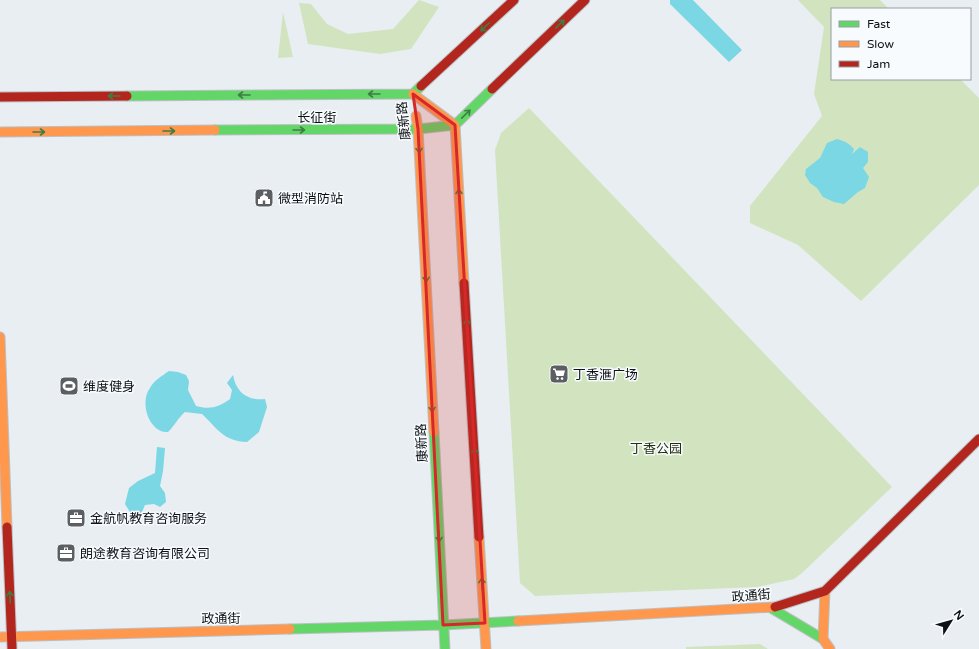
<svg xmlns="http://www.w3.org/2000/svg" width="979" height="649" font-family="'Varela Round','Noto Sans SC',sans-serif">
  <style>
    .green { fill: #d1e4bf }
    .water { fill: #7ad7e3 }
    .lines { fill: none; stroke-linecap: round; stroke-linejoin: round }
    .fast-casing { stroke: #bcc0c4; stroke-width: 11 }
    .slow-casing { stroke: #bcc0c4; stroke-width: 11 }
    .jam-casing { stroke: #bcc0c4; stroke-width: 11 }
    .fast { stroke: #63d668; stroke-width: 9 }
    .slow { stroke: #ff974d; stroke-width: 9 }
    .jam { stroke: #b3261e; stroke-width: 9 }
    .oneway { stroke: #3d7e43 }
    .marked { fill: #d62828; fill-opacity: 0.2; stroke: #d62828; stroke-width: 3; stroke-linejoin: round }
    .labels { text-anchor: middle; stroke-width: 3; stroke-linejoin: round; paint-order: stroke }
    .street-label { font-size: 13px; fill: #0f1215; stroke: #f7fbfe }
    .poi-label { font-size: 13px; fill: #0f1215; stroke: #f7fbfe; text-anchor: start }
    .park-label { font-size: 13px; fill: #24310e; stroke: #f7fbfe }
  </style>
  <rect width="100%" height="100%" fill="#e9eef2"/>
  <path class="green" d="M419 0 439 7 411 49 380 54 308 44 299 3 311 4 327 24 348 34 393 29Z
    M798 0H880L889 9H832V79H960L979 98V185L861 301 798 245 750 223V206L822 116 814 94 824 27Z
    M283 12 293 57 278 58Z
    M529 108 892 487 802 573 794 579 757 587 535 596 520 583 495 150 501 133Z
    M760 644 768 649H686V647Z"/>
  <path class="water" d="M670 0H693L742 50 729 62 670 4Z
    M837 139C844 141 849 143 854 149L852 154 860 147 868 152V162L863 168 869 177 865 188 858 192 844 204 834 202 823 197 817 188 810 183 805 175 806 169 820 158 827 143Z
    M169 371 178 372 186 375 189 381 188 390 196 406C210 410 219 407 230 399L232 390 227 383 233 375C236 392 247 401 265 399L267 407 259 432 247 442C223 441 218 429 202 414L185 412C178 418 175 425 168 432 165 432 162 432 159 430 146 423 141 400 150 388 154 380 162 376 169 371Z
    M157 447 165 448 163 471 160 486 165 493 166 502 160 507 154 504 145 505 142 512 138 515 130 512 125 504 129 488 138 481 155 473Z"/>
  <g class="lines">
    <g class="fast-casing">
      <path id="fast" d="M127 96 413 94 421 86
        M215 130 418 129 455 125 492 89
        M434 432 445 649
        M771 608 823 639
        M290 629 443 625 518 621"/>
    </g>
    <g class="slow-casing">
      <path id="slow" d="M413 94 455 125 464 283
        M416 116 418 129 434 432
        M0 132 215 130
        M0 337 7 527
        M479 537 486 649
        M825 591 823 639 830 649
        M518 621 775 607
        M0 637 290 629"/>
    </g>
    <g class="jam-casing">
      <path id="jam" d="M421 86 514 0
        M492 89 585 0
        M0 97 127 96
        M464 283 479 537
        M7 527 12 648
        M775 607 825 591 979 439"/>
    </g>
    <use href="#fast" class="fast"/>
    <use href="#slow" class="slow"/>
    <use href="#jam" class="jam"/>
  </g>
  <defs><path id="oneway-shaft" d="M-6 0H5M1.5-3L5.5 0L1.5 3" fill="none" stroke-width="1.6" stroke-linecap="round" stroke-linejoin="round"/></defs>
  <g class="oneway">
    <use href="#oneway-shaft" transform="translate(560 24) rotate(-44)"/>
    <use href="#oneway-shaft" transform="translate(485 27) rotate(137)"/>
    <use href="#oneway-shaft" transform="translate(374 94) rotate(180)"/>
    <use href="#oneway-shaft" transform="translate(244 95) rotate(180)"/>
    <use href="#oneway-shaft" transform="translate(114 96) rotate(180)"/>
    <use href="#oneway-shaft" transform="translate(466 114) rotate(-44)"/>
    <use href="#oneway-shaft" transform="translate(299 130)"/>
    <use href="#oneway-shaft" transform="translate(169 131)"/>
    <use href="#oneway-shaft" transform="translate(39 132)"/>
    <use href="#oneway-shaft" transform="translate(419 147) rotate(87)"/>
    <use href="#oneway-shaft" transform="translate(459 195) rotate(-93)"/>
    <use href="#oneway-shaft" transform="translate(426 276) rotate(87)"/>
    <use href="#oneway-shaft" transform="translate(467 325) rotate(-93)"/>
    <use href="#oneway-shaft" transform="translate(432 406) rotate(87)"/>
    <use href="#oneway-shaft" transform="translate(475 454) rotate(-93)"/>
    <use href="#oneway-shaft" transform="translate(439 536) rotate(87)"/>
    <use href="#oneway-shaft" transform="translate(482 584) rotate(-93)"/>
    <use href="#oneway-shaft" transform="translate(10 597) rotate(-92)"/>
  </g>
  <path class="marked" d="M413 94 455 125 485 623 443 625 418 129Z"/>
  <defs>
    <g id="civic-square" transform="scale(1)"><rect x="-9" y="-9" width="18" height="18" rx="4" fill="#5b5f62" stroke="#f7fbfe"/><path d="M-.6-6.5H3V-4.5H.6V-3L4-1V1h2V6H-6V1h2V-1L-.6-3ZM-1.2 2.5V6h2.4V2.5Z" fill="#fff"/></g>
    <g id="supermarket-square" transform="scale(1)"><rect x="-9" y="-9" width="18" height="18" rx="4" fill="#5b5f62" stroke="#f7fbfe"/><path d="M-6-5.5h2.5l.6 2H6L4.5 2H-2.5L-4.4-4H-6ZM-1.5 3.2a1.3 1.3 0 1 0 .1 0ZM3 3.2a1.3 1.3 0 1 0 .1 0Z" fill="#fff"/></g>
    <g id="stadium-square" transform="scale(1)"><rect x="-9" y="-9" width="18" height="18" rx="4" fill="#5b5f62" stroke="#f7fbfe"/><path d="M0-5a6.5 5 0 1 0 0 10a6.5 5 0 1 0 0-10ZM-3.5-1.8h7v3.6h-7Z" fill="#fff"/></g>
    <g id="office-square" transform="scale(1)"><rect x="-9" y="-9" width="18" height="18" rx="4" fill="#5b5f62" stroke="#f7fbfe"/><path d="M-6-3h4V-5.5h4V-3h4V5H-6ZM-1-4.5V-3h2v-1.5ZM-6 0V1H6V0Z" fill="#fff"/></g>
  </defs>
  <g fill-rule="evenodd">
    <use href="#civic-square" x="264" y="198"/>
    <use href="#supermarket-square" x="559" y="374"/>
    <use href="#stadium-square" x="69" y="386"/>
    <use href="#office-square" x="76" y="518"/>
    <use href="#office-square" x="66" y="553"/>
  </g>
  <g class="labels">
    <g class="street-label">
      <text x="317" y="122">长征街</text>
      <text transform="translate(403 121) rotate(-96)" y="5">康新路</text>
      <text transform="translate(421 443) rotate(-93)" y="5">康新路</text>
      <text transform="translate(751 595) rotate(-5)" y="5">政通街</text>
      <text transform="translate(221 618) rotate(-1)" y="5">政通街</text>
    </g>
    <g class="poi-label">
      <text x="278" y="203">微型消防站</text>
      <text x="573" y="379">丁香滙广场</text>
      <text x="83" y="391">维度健身</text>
      <text x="90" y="523">金航帆教育咨询服务</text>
      <text x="80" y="558">朗途教育咨询有限公司</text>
    </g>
    <g class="park-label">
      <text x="656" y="453">丁香公园</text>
    </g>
  </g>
  <rect x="831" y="8" width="140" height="72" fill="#f7fbfe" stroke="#9a9ea1"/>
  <rect x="839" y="21" width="20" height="6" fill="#63d668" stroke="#9a9ea1"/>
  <text x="867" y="28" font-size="12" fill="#0f1215">Fast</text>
  <rect x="839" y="41" width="20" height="6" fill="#ff974d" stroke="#9a9ea1"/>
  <text x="867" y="48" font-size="12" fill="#0f1215">Slow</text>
  <rect x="839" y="61" width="20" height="6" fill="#b3261e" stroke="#9a9ea1"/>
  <text x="867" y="68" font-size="12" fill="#0f1215">Jam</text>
  <g transform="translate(951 621) rotate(53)" stroke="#f7fbfe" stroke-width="3" paint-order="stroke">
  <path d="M0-3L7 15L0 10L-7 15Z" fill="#0f1215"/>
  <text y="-6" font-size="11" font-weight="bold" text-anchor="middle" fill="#0f1215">N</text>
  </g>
</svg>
